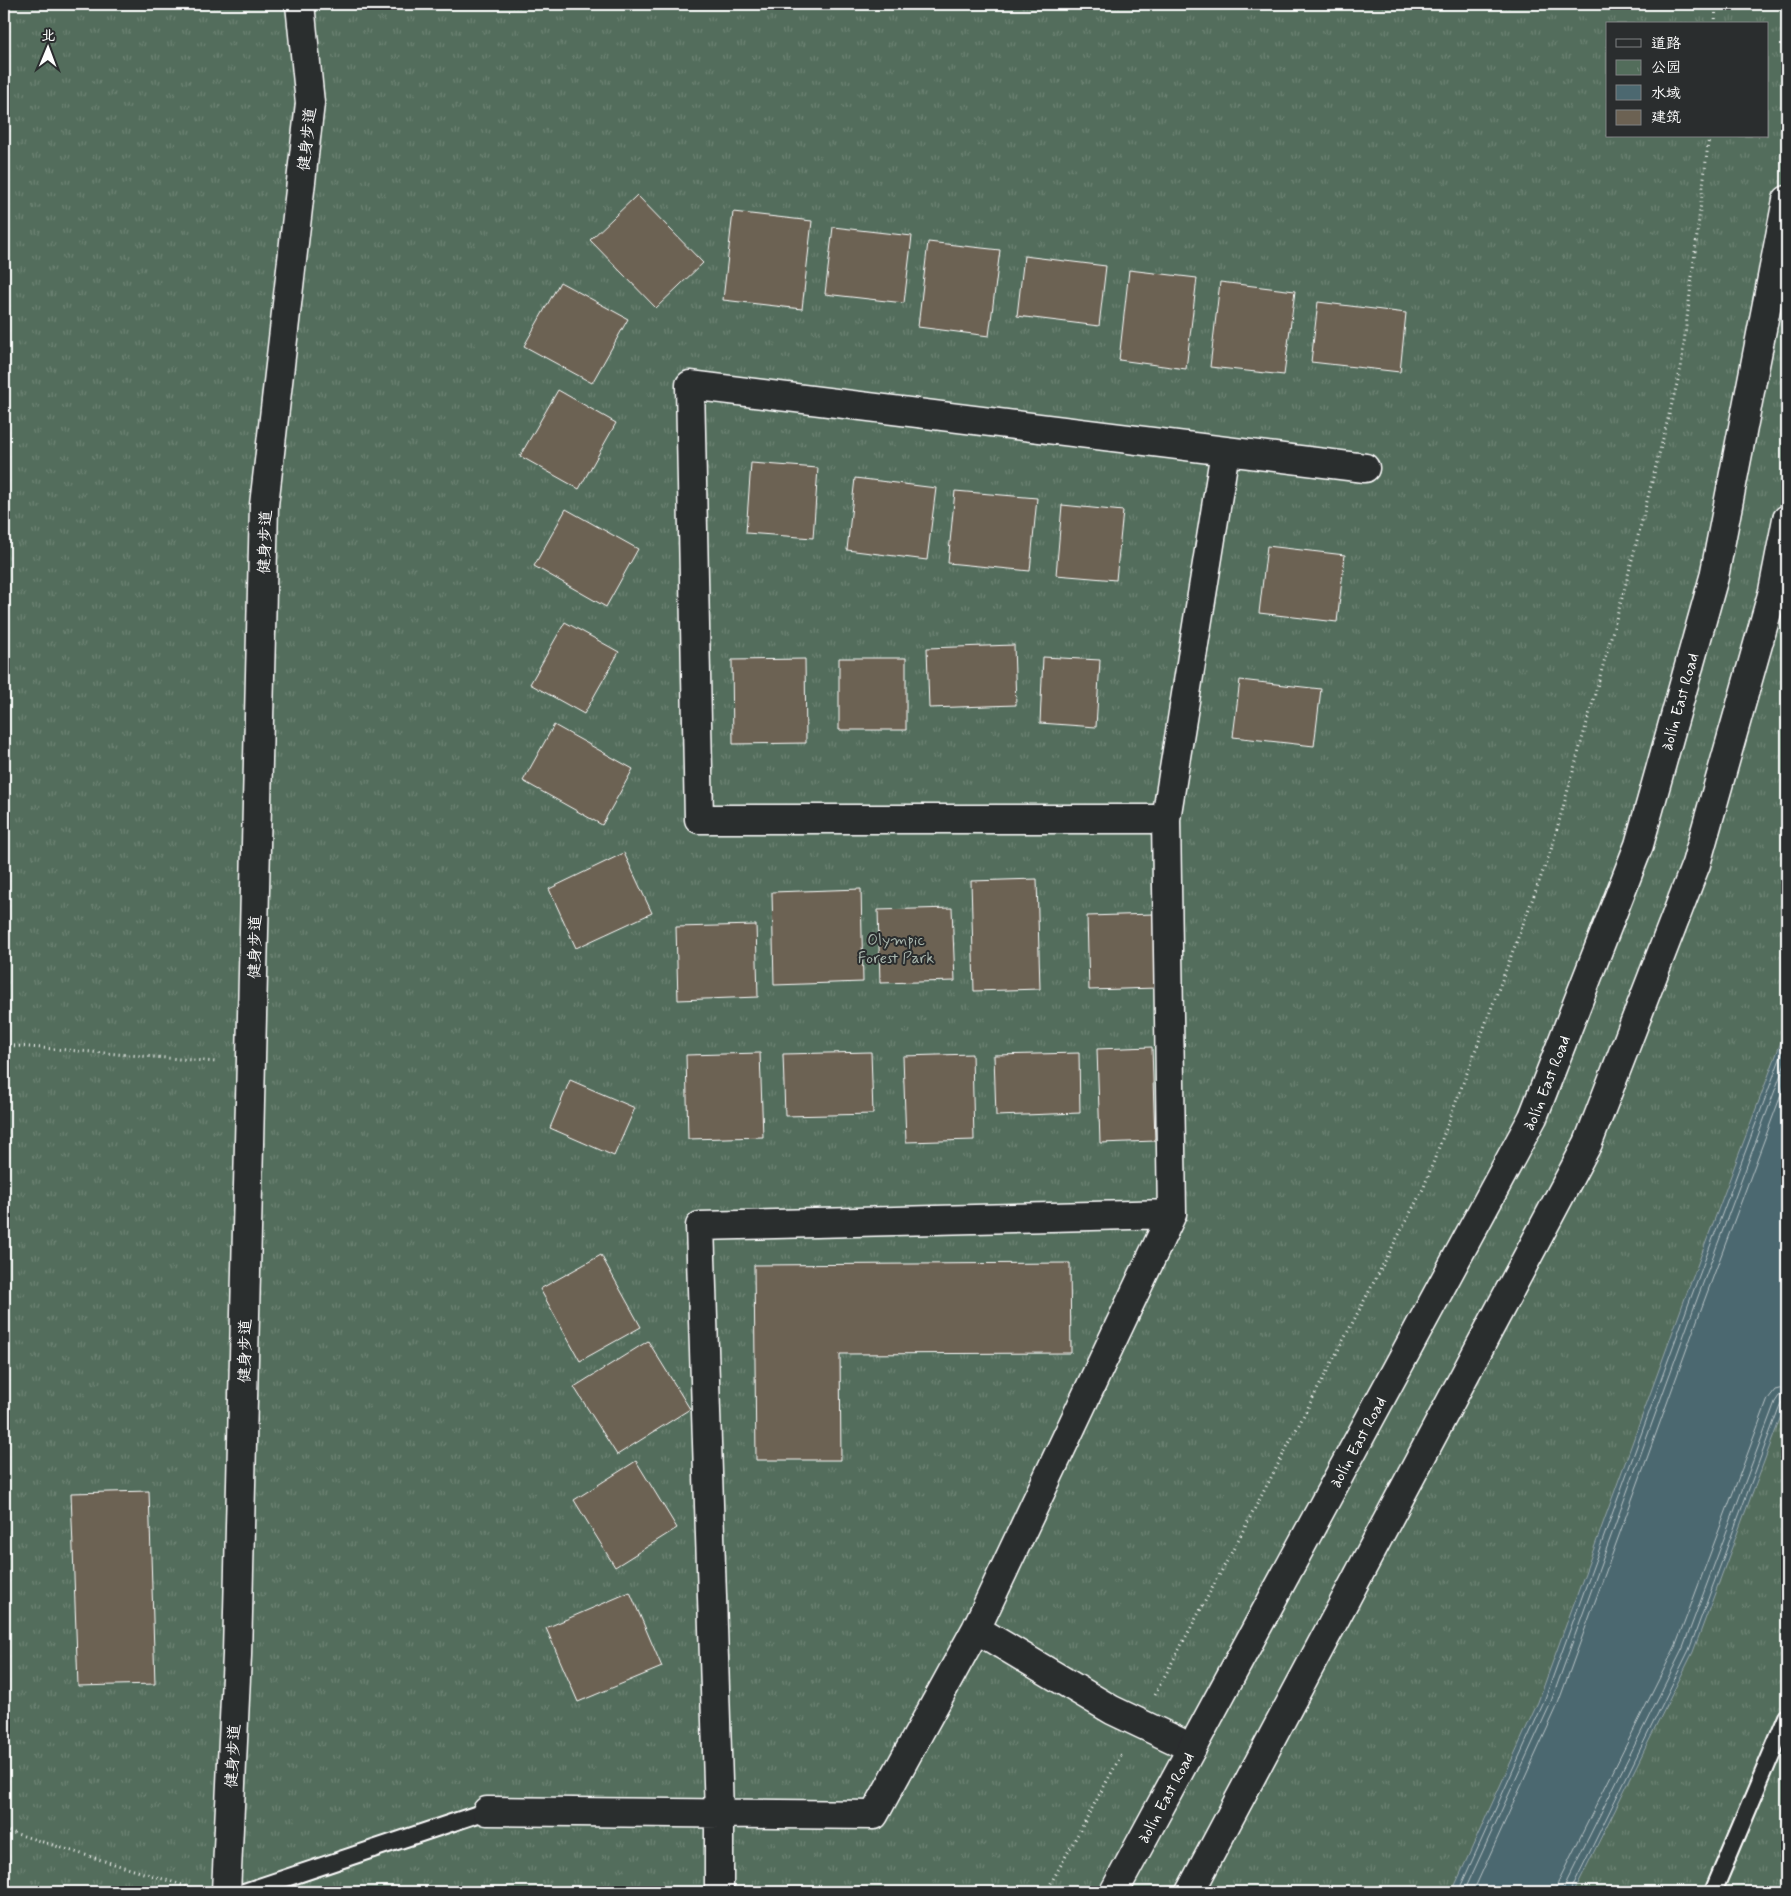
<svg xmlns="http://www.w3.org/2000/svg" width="1791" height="1896" font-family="Mynerve,'LXGW WenKai TC',sans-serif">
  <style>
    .park { fill: url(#park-tufts); stroke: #a9b6ad; fill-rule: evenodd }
    .water { fill: #4c6870; stroke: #94a4a9 }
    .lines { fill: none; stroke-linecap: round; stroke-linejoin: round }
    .shore { stroke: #b7c3c6; stroke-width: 1 }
    .building { fill: #6c6253; stroke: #fff }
    .lane-casing { stroke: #fff; stroke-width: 20 }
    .street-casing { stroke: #fff; stroke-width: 31 }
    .secondary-casing { stroke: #fff; stroke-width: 31 }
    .path { stroke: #fff; stroke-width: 3; stroke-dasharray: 1 4; stroke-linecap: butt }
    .lane { stroke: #2a2d2e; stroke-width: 16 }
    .street { stroke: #2a2d2e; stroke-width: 28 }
    .secondary { stroke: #2a2d2e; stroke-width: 28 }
    .labels { text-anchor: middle; stroke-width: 4; stroke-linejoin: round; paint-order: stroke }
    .street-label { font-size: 16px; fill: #fff; stroke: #2a2d2e }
    .park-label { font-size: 16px; fill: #a9b6ad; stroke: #2a2d2e }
  </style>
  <defs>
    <pattern id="park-tufts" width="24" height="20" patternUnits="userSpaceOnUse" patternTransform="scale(1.25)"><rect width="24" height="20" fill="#536d5b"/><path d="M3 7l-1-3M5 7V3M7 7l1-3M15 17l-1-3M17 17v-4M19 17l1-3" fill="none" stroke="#6d8374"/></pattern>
  </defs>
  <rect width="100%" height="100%" fill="#373835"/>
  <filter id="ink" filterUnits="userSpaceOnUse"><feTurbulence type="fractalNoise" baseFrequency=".02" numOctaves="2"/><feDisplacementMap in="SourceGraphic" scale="10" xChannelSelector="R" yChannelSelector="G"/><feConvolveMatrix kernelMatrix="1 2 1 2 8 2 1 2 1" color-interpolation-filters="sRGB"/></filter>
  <g filter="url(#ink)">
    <path class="park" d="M4 4H1787V1892H4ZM1607 24H1767V136H1607Z"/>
    <path class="water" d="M1787 1026V1400L1693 1652 1574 1892H1452L1538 1702 1685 1298Z"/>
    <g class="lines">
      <path class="shore" d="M1458 1892 1543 1704 1690 1300 1787 1040
        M1464 1892 1549 1707 1696 1302 1787 1058
        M1473 1892 1556 1709 1703 1304 1787 1079
        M1556 1892 1558 1882 1676 1645 1768 1399 1775 1390 1787 1387
        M1563 1892 1565 1885 1683 1648 1775 1402 1779 1396 1787 1394
        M1570 1892 1689 1650 1780 1405 1783 1401H1787"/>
    </g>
    <path class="building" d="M637 195 703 263 656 308 590 240Z
      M733 212 812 221 802 309 723 300Z
      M833 227 912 236 904 303 825 294Z
      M928 242 1000 250 989 336 918 327Z
      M1024 256 1106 266 1099 326 1017 316Z
      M1129 270 1197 278 1186 369 1119 360Z
      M560 282 628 319 592 383 524 346Z
      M1220 282 1295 291 1284 375 1210 367Z
      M1318 302 1406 313 1400 372 1311 362Z
      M558 390 616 423 579 489 520 456Z
      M751 463 818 468 813 538 746 533Z
      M855 478 936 488 927 560 847 550Z
      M955 491 1037 498 1030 571 948 563Z
      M1062 505 1123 511 1116 580 1056 575Z
      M566 509 638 549 606 607 534 566Z
      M1267 546 1345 555 1337 622 1259 613Z
      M565 622 619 652 584 714 530 684Z
      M1014 645 1016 705 929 708 927 648Z
      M1043 657 1100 660 1096 727 1040 723Z
      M839 658H906V730H839Z
      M805 659 806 743 733 744 732 660Z
      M1240 680 1321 689 1314 746 1233 737Z
      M554 725 633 769 602 825 523 781Z
      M624 853 652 913 576 948 549 889Z
      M1037 879 1040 989 974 991 971 881Z
      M861 889 863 982 774 985 772 892Z
      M952 908 955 981 880 983 878 910Z
      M1154 914 1157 988 1089 990 1087 916Z
      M756 925 758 997 678 1000 676 927Z
      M1152 1047 1155 1141 1100 1143 1097 1049Z
      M871 1052 873 1114 785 1116 783 1054Z
      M760 1053 763 1137 688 1139 686 1055Z
      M1079 1053 1080 1113 996 1116 994 1055Z
      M972 1054 974 1140 906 1142 903 1056Z
      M570 1080 635 1108 614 1156 550 1128Z
      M601 1255 641 1327 580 1361 540 1289Z
      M1070 1263 1071 1353 840 1354 841 1460H756L754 1265Z
      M648 1341 690 1409 617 1455 574 1387Z
      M636 1461 677 1528 615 1567 574 1500Z
      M149 1491 155 1684 78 1686 71 1493Z
      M630 1592 662 1667 578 1702 546 1628Z"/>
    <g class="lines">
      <g class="lane-casing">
        <path id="lane" d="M244 1892 487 1811
          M1713 1892 1787 1717"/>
      </g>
      <g class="street-casing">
        <path id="street" d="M1166 819 1225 451
          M976 1629 1172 1214
          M487 1811 874 1815 976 1629 1112 1710 1192 1748
          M226 1892 237 1655 264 505 310 103 300 4
          M719 1892V1813L700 1226 1172 1214 1166 819H699L690 385 1365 468"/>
      </g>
      <g class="secondary-casing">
        <g id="secondary">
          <path id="s1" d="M1114 1892 1533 1117 1639 845 1714 577 1787 200"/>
          <path d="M1190 1892 1588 1143 1696 864 1773 591 1787 519"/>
        </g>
      </g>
      <path class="path" d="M1715 24 1716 4
        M4 1045 217 1062
        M1155 1694 1235 1546 1424 1187 1551 850 1624 591 1681 368 1709 136
        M4 1830 192 1888
        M1046 1892 1123 1752"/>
      <use href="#lane" class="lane"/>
      <use href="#street" class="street"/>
      <use href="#secondary" class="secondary"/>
    </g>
  </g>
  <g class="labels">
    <g class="street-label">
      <text transform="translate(306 139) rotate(-84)" y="6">健身步道</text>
      <text transform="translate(264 542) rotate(-88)" y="6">健身步道</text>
      <text dy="6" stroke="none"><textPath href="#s1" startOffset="1322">àolín East Road</textPath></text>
      <text transform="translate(254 947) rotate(-89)" y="6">健身步道</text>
      <text dy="6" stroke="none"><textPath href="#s1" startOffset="918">àolín East Road</textPath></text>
      <text transform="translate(244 1351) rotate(-89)" y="6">健身步道</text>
      <text dy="6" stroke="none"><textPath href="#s1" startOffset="512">àolín East Road</textPath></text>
      <text transform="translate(232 1756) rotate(-87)" y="6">健身步道</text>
      <text dy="6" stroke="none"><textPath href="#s1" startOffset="108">àolín East Road</textPath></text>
    </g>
    <g class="park-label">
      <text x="896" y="945">Olympic<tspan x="896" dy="18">Forest Park</tspan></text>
    </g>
  </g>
  <rect width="1791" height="1896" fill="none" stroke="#2a2d2e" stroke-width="20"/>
  <rect x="10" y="10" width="1771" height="1876" fill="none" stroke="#fff" stroke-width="2" filter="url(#ink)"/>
  <rect x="1606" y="22" width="162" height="115" fill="#2a2d2e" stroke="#7f8182"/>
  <rect x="1616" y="39" width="25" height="8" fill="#2a2d2e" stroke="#7f8182"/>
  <text x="1651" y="48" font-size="15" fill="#ffffff">道路</text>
  <rect x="1616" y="60" width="25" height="15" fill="url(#park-tufts)" stroke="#7f8182"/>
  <text x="1651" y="72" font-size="15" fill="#ffffff">公园</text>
  <rect x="1616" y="85" width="25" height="15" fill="#4c6870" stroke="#7f8182"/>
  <text x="1651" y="98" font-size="15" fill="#ffffff">水域</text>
  <rect x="1616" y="110" width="25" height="15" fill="#6c6253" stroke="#7f8182"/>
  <text x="1651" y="122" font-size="15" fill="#ffffff">建筑</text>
  <g transform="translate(48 48) rotate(1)" stroke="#2a2d2e" stroke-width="4" paint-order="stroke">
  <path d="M0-4L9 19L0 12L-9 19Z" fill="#ffffff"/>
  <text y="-8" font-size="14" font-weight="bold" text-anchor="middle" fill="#ffffff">北</text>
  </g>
</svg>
